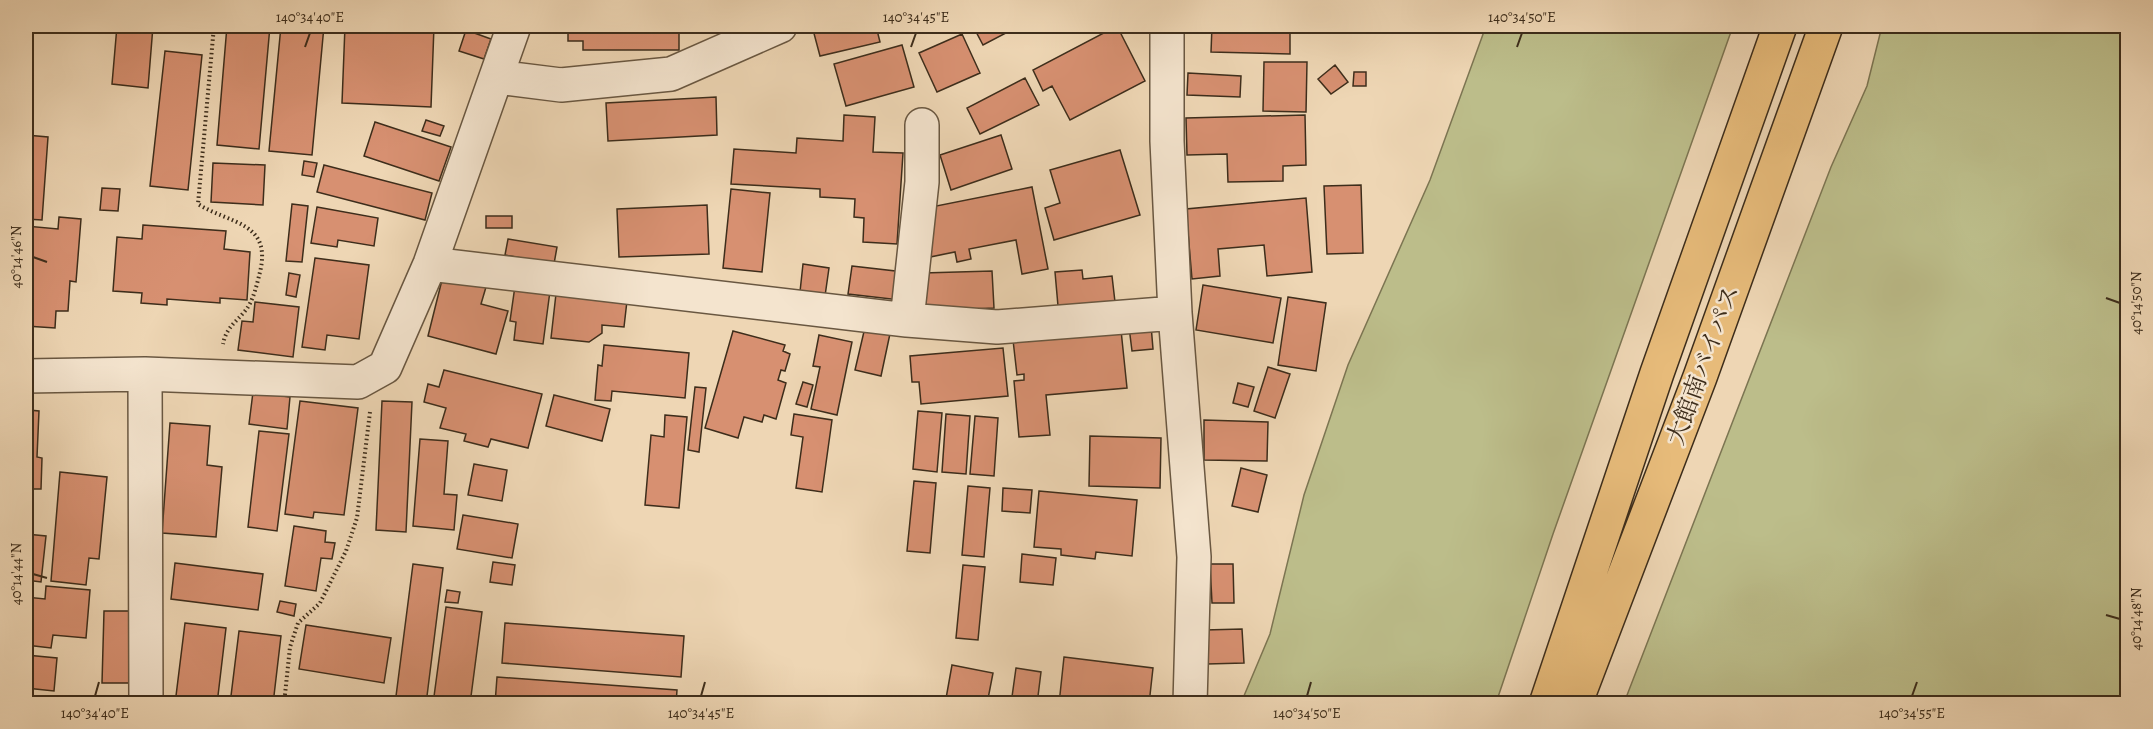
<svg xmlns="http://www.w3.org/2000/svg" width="2153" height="729" font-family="Alegreya,'Noto Serif JP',serif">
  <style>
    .green { fill: #bcbd8a; stroke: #7c7552; stroke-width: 1.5 }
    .building { fill: #d79071; stroke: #3d2d1b; stroke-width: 1.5 }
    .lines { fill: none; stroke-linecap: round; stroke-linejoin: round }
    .minor-casing { stroke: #695741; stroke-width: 36 }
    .trunk-casing { stroke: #3d2d1b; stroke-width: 36 }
    .path { stroke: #3d2d1b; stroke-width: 4; stroke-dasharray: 1.5 3; stroke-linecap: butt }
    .minor { stroke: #f4e4ce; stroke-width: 33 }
    .trunk { stroke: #e7bb7a; stroke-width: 33 }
    .ticks { fill: none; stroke: #3d2d1b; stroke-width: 2 }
    .labels { text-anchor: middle; stroke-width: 5; stroke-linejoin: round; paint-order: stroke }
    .street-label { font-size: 24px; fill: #3d2d1b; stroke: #f4e4ce }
    .neatline { fill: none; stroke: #3d2d1b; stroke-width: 2 }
    .ticks-label { font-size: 15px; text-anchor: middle; fill: #3d2d1b }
  </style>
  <rect width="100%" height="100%" fill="#eed6b4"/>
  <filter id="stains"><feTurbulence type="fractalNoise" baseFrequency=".00333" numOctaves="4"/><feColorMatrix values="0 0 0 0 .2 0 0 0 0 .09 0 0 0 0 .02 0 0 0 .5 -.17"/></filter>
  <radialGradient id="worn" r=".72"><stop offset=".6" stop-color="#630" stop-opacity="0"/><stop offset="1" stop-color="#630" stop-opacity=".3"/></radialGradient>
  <path class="green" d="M1486 26H1733L1553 534 1496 703H1241L1270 634 1304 495 1348 365 1430 180Z
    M1882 26H2127V703H1624L1831 167 1867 86Z"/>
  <path class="building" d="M26 26H28L33 53 26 55Z
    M117 26H153L148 88 112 84Z
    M227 26H270L259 149 217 145Z
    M281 26H324L312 155 269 151Z
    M345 26H434L431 107 342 103Z
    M568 26H679V50H583V41H568Z
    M812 26H876L880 42 820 56Z
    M973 26H1019L983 45Z
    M1117 26 1145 81 1070 120 1052 86 1043 91 1033 70Z
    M1212 26H1315V33L1290 32V54L1211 52Z
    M466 30 491 39 484 59 459 51Z
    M962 34 980 73 937 92 919 53Z
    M902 45 914 87 846 106 834 64Z
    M165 51 202 55 188 190 150 186Z
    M1264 62H1307L1306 112 1263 111Z
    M1335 65 1348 82 1331 94 1318 79Z
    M1354 72H1366V86H1353Z
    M1188 73 1241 76 1240 97 1187 95Z
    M1025 78 1039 105 980 134 967 108Z
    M716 97 717 135 608 141 606 103Z
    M844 115 875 117 873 152 903 153 897 244 863 242 864 218 854 217 855 199 820 197V189L731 184 734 149 796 153 797 138 843 141Z
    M1305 115 1306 165 1283 166V181L1228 182 1227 154 1187 155 1186 118Z
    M426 120 444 126 440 136 422 131Z
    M375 122 451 147 439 181 364 156Z
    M26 135 48 137 42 220 26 219Z
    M1001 135 1012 169 951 190 940 155Z
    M1120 150 1140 215 1054 240 1045 208 1060 203 1050 170Z
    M304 161 317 163 314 177 302 175Z
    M213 163 265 165 263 205 211 202Z
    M324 165 432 193 425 220 317 192Z
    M1361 185 1363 253 1327 254 1324 186Z
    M1032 187 1048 269 1022 274 1016 240 969 249 971 259 957 262 955 252 930 257 921 209Z
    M102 188 120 189 118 211 100 210Z
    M731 189 770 193 762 272 723 268Z
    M1306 198 1312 272 1267 276 1264 245 1218 249 1220 276 1192 279 1186 209Z
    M292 204 308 206 302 262 286 261Z
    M707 205 709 254 619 257 617 209Z
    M317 207 378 218 374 246 338 240 337 247 311 243Z
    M486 216H512V228H486Z
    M59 217 81 219 76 282 70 281 68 311H56L55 328 26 326V226L58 229Z
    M143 225 226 231 224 249 250 252 247 300 220 298V303L167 299V305L141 303 142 293 113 291 117 237 142 239Z
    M508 239 557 247 554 264 505 255Z
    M315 258 369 265 359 339 327 335 325 350 302 347Z
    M803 264 829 268 824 303 799 301Z
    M852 266 904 272 900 300 848 294Z
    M1082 270 1083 279 1112 276 1115 302 1058 306 1055 272Z
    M992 271 994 308 925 311 923 273Z
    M289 273 300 275 296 297 286 295Z
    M443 276 486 287 481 304 508 311 496 354 428 336Z
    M557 285 628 292 624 327 602 325V333L589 342 551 338Z
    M1203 285 1281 298 1273 343 1196 330Z
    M515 286 550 291 543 344 514 340 516 322 510 321Z
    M1288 297 1326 303 1316 371 1278 365Z
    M255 302 299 307 293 357 238 350 242 321 253 322Z
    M866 323 891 329 881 376 855 370Z
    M1151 325 1153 349 1132 351 1129 327Z
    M1121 330 1127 388 1046 395 1050 435 1019 437 1014 381 1024 380V374L1017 375 1013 340Z
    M733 331 785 345 783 351 790 354 785 371 781 370 778 380 786 383 776 419 764 415 762 422 744 417 738 438 705 428Z
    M819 335 852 342 837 415 811 409 820 367 813 366Z
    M604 345 689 353 685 398 612 391 611 401 595 400 598 365 602 366Z
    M1003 348 1008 396 921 404 919 382H912L910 356Z
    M1268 367 1290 374 1275 418 1254 411Z
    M444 370 542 394 528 448 491 439 488 447 464 441 466 434 440 428 446 408 424 402 428 384 439 387Z
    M803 382 813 385 807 407 796 404Z
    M1238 383 1254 387 1248 407 1233 403Z
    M695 387 706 388 699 452 688 450Z
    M253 392 290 397 287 429 249 424Z
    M554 395 610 409 602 441 546 426Z
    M26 398H30L29 410 39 411 37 457 42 458 41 489H26Z
    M300 401 358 408 344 515 314 512 313 518 285 514Z
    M382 401 412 402 406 532 376 530Z
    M918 411 942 413 937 472 913 469Z
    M794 414 832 420 822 492 796 488 803 437 791 435Z
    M946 414 970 416 966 474 942 472Z
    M665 415 687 417 679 508 645 505 651 435 664 437Z
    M975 416 998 418 994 476 970 474Z
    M1204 420 1268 422 1267 461 1204 460Z
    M170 423 210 426 207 465 222 467 216 537 162 533Z
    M259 431 289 434 277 531 248 527Z
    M1090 436 1161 438 1160 488 1089 486Z
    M420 439 448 441 444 494 457 495 454 530 413 526Z
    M474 464 507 470 502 501 468 495Z
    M1241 468 1267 475 1258 512 1232 506Z
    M60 472 107 477 99 559 89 558 86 585 51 581Z
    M914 481 936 483 930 553 907 551Z
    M968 486 990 488 984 557 962 555Z
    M1003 488 1032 490 1030 513 1002 511Z
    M1039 491 1137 500 1132 556 1096 552 1095 559 1061 555V549L1034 547Z
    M463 515 518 524 512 558 457 549Z
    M294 526 326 531 325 542 335 543 332 559 321 558 316 591 285 586Z
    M26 534 46 536 41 582 26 580Z
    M1022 554 1056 558 1053 585 1020 582Z
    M493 562 515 565 512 585 490 582Z
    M175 563 263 574 258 610 171 599Z
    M413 564 443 568 426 704H395Z
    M1210 564H1233L1234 603H1212Z
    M963 565 985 567 978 640 956 638Z
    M46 586 90 590 86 638 53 635 51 648 26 645V597L45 599Z
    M447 590 460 592 458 603 445 602Z
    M280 601 296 604 294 616 277 612Z
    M446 607 482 612 470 704H433Z
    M104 611H132L130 683H102Z
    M185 623 226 628 217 704H175Z
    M505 623 684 636 681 677 502 663Z
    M306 625 391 638 384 683 299 669Z
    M1242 629 1244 663 1207 664 1205 630Z
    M239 631 281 636 273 704H230Z
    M26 655 57 658 54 691 26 688Z
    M1064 657 1153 668 1149 704H1059Z
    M952 665 993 673 987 704H945Z
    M1016 668 1041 672 1037 704H1011Z
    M497 677 677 690 676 704H495Z"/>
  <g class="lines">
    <g class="minor-casing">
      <path id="minor" d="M1167 26V141L1175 313 1194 557 1190 704
        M496 77 561 85 671 74 780 26
        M430 264 907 320 997 327 1175 313
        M907 320 922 182V125
        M145 374 146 704
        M26 376 145 374 358 382 385 367 430 264 514 26"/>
    </g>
    <g class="trunk-casing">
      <path id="trunk" d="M1546 704 1657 373 1780 26
        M1575 704 1700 377 1826 26"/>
    </g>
    <path class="path" d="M214 26 198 204C230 224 272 222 260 272 257 284 253 302 245 311 236 322 226 328 223 344
      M284 704 290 647 298 623 320 603 346 551 357 518 370 412"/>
    <use href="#minor" class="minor"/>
    <use href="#trunk" class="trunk"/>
  </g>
  <path class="ticks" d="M305 47 310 33M911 47 916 33M1517 47 1522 33M33 257 47 262M2106 298 2120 303M33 574 47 578M2106 615 2120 619M95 696 99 682M701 696 705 682M1307 696 1311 682M1912 696 1917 682"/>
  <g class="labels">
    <g class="street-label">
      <text transform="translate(1703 365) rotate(-70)" y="8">大館南バイパス</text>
    </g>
  </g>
  <rect width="2153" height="729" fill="none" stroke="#eed6b4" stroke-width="66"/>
  <rect x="33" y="33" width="2087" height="663" class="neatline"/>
  <g class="ticks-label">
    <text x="310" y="22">140°34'40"E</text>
    <text x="916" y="22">140°34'45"E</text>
    <text x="1522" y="22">140°34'50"E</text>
    <text transform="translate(16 257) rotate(-90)" y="5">40°14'46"N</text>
    <text transform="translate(2136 303) rotate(-90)" y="5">40°14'50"N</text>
    <text transform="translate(16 574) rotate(-90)" y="5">40°14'44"N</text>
    <text transform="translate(2136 619) rotate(-90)" y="5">40°14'48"N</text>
    <text x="95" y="718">140°34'40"E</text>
    <text x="701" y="718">140°34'45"E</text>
    <text x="1307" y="718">140°34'50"E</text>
    <text x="1912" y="718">140°34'55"E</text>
  </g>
  <rect width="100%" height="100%" filter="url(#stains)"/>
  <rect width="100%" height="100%" fill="url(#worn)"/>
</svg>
